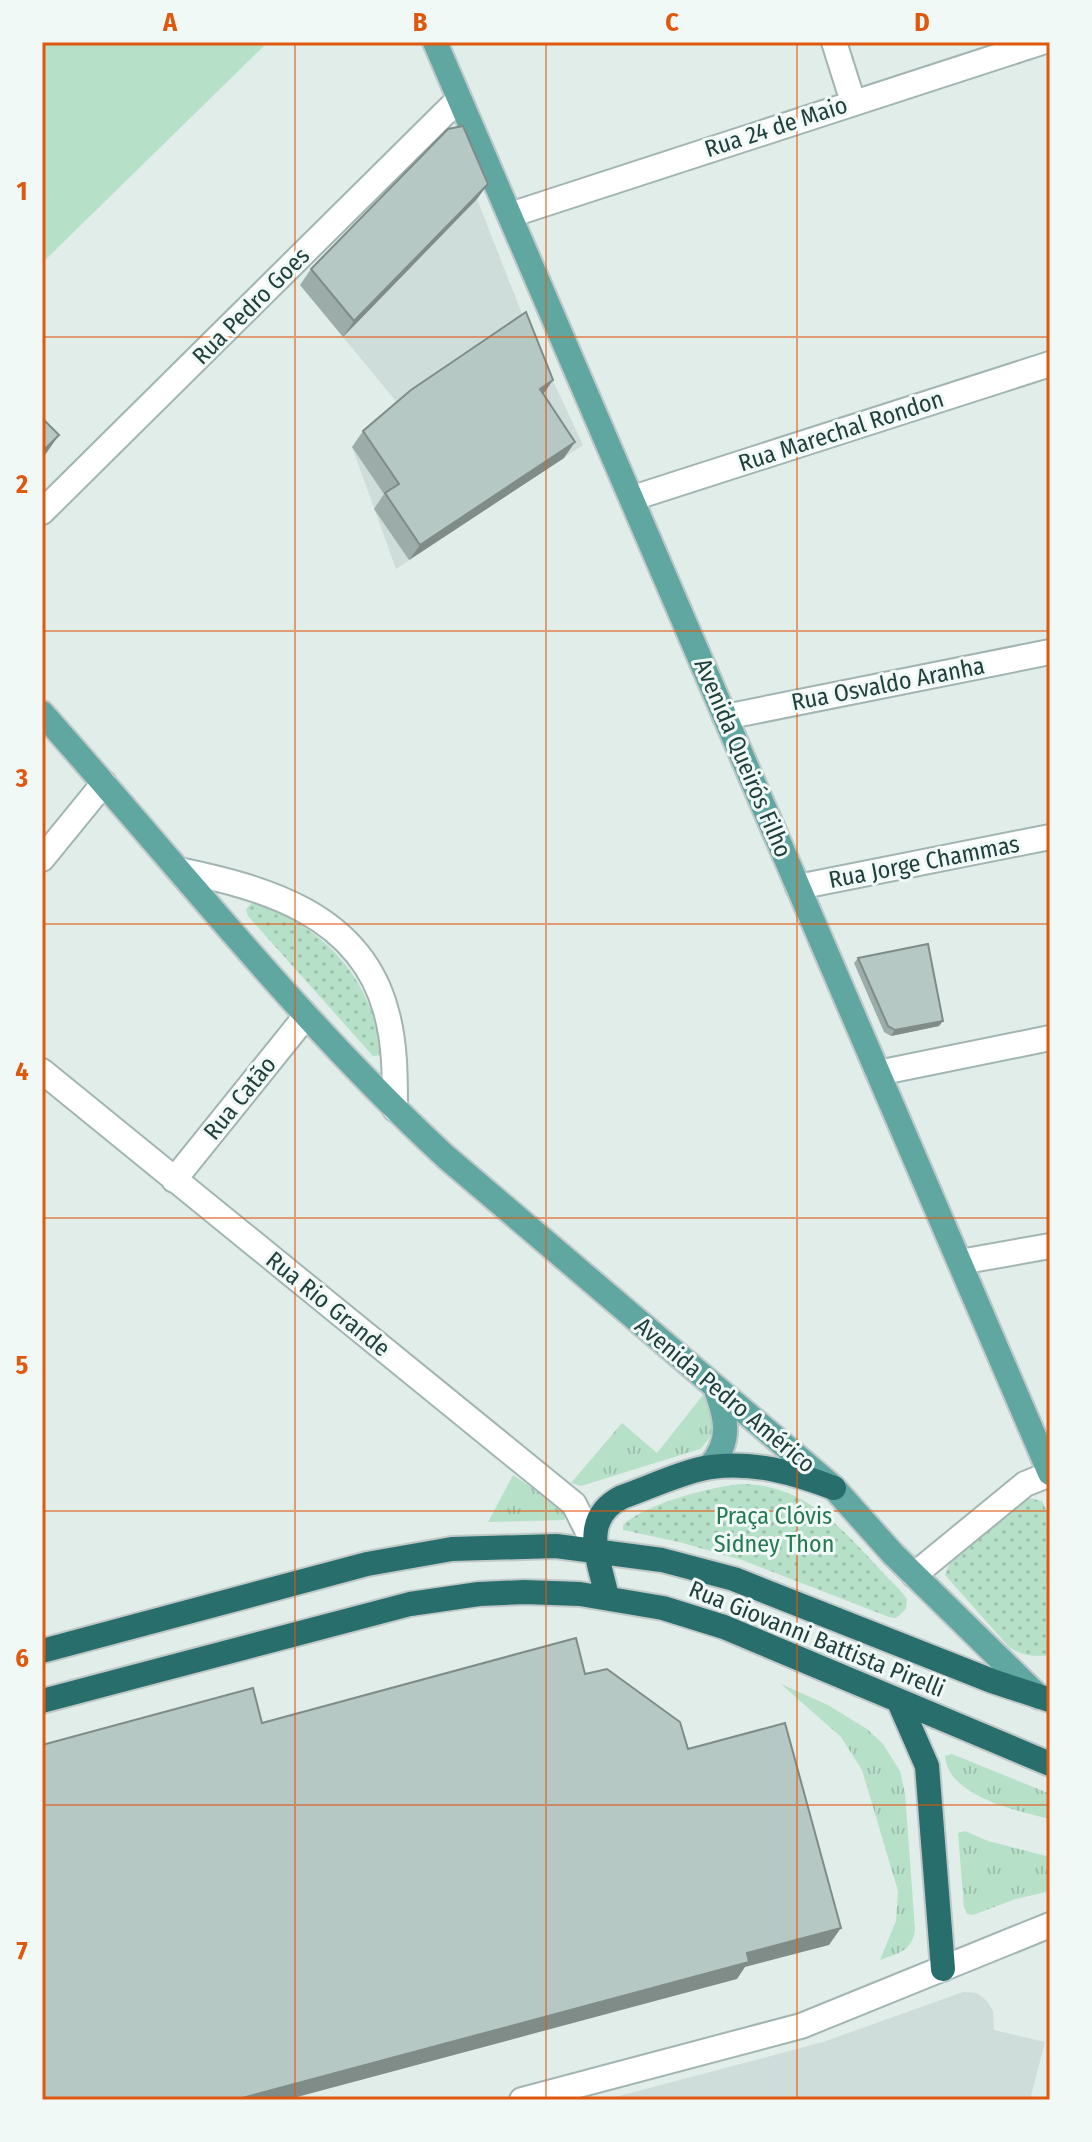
<svg xmlns="http://www.w3.org/2000/svg" width="1092" height="2142" font-family="'Fira Sans Condensed',sans-serif">
  <style>
    .built { fill: #ceddd9 }
    .grass { fill: url(#grass-tufts) }
    .park { fill: url(#park-dots) }
    .pitch { fill: #b7e0c9 }
    .lines { fill: none; stroke-linecap: round; stroke-linejoin: round }
    .minor-casing { stroke: #a2b5b2; stroke-width: 28 }
    .major-casing { stroke: #c0c9c8; stroke-width: 28 }
    .highway-casing { stroke: #c0c9c8; stroke-width: 28 }
    .minor { stroke: #fff; stroke-width: 24 }
    .major { stroke: #60a7a1; stroke-width: 24 }
    .highway { stroke: #286e6c; stroke-width: 24 }
    .wall { fill: #9caca8 }
    .shaded-wall { fill: #7f8c88 }
    .building { fill: #b5c8c3; stroke: #7f8c88; stroke-width: 2 }
    .grid { fill: none; stroke: #de580e; stroke-width: 2; stroke-opacity: 0.55 }
    .labels { text-anchor: middle; stroke-width: 6; stroke-linejoin: round; paint-order: stroke }
    .street-label { font-size: 24px; fill: #1f3f3c; stroke: #f1f9f6 }
    .park-label { font-size: 24px; fill: #257a54; stroke: #f1f9f6 }
    .neatline { fill: none; stroke: #de580e; stroke-width: 3 }
    .grid-label { font-size: 26px; text-anchor: middle; font-weight: bold; fill: #de580e }
  </style>
  <defs>
    <pattern id="grass-tufts" width="24" height="20" patternUnits="userSpaceOnUse" patternTransform="scale(2)"><rect width="24" height="20" fill="#b7e0c9"/><path d="M3 7l-1-3M5 7V3M7 7l1-3M15 17l-1-3M17 17v-4M19 17l1-3" fill="none" stroke="#9dc1ae"/></pattern>
    <pattern id="park-dots" width="8" height="8" patternUnits="userSpaceOnUse" patternTransform="scale(2)"><rect width="8" height="8" fill="#b7e0c9"/><path d="M2 2h.1M6 6h.1" fill="none" stroke="#9dc1ae" stroke-width="1.8" stroke-linecap="round"/></pattern>
  </defs>
  <rect width="100%" height="100%" fill="#e0ede9"/>
  <path class="built" d="M477 199 522 314 583 445 396 569 352 447 399 405 343 337Z
    M963 1992 977 1993 987 2001 993 2011 994 2030 1045 2042 1030 2100H604L823 2042Z"/>
  <path class="grass" d="M703 1395C719 1412 716 1435 700 1449L581 1486 571 1483 622 1423 657 1453Z
    M513 1475 565 1510V1520L488 1522Z
    M781 1684 828 1705 867 1729 883 1744 900 1771 905 1793 915 1930C912 1951 899 1953 880 1960L896 1921 898 1891 862 1770 841 1737Z
    M952 1754 1048 1793 1050 1819C1019 1811 948 1797 945 1756Z
    M965 1831 988 1841 1050 1857V1891L1016 1899 973 1915 967 1914 964 1907 958 1833Z"/>
  <path class="park" d="M253 902C263 904 272 910 281 914 326 936 359 971 374 1019 378 1031 383 1043 381 1055L373 1056 248 916 246 909Z
    M743 1484C816 1486 852 1543 900 1590L907 1599 906 1609 896 1618 889 1617 742 1560 679 1542 623 1530V1525C645 1504 712 1486 743 1484Z
    M1029 1498 1042 1501 1050 1518V1655C1034 1657 1023 1656 1009 1647L945 1575 950 1562 1021 1501Z"/>
  <path class="pitch" d="M42 42H260L264 46 42 263Z"/>
  <g class="lines">
    <g class="minor-casing">
      <path id="minor" d="M834 42 853 102
        M510 215 1042 42
        M633 498 1050 364
        M42 512 459 99
        M725 717 1050 652
        M42 859 104 783
        M179 870C265 888 360 914 386 1011 395 1042 395 1076 395 1109
        M798 887 1050 837
        M42 1071 574 1504 597 1550
        M878 1073 1050 1038
        M174 1180 306 1016
        M960 1262 1050 1246
        M914 1575 1025 1484 1050 1474
        M522 2100 801 2026 1050 1925"/>
    </g>
    <g class="major-casing">
      <path id="major" d="M435 42 1050 1473
        M42 713C175 862 299 1021 446 1157L834 1488 893 1554 1039 1697
        M709 1467C733 1441 726 1416 715 1387"/>
    </g>
    <g class="highway-casing">
      <path id="highway" d="M607 1597C599 1559 579 1519 622 1497 648 1488 686 1470 711 1467 753 1461 795 1473 834 1488
        M42 1651 367 1564 452 1549 556 1546 662 1560 734 1579 992 1681 1050 1700
        M42 1701 410 1604 479 1594 524 1592 580 1594 663 1608 724 1627 1050 1764
        M899 1702 927 1766 943 1969"/>
    </g>
    <use href="#minor" class="minor"/>
    <use href="#major" class="major"/>
    <use href="#highway" class="highway"/>
  </g>
  <path class="wall" d="M477 199 343 337 300 285 311 269Z
    M553 380 543 394 564 458 409 560 374 509 384 494 352 447 363 431Z
    M858 958 939 1026 891 1036 884 1032 854 963Z"/>
  <path class="shaded-wall" d="M488 184 477 199 343 337 354 321Z
    M553 380 542 396 540 389Z
    M59 435 45 455 42 458V452Z
    M575 442 564 458 409 560 420 545Z
    M943 1021 939 1026 891 1036 895 1030Z
    M841 1928 829 1945 745 1967 737 1979 286 2100H235L747 1953Z"/>
  <path class="building" d="M463 126 488 184 354 321 311 269 448 129Z
    M526 312 553 380 540 389 575 442 420 545 385 493 399 484 363 431 411 390Z
    M42 418 59 435 42 452Z
    M928 944 943 1021 895 1030 888 1026 858 958Z
    M576 1638 585 1674 607 1669 680 1722 688 1749 785 1723 841 1928 747 1953 749 1962 235 2100H42V1745L253 1688 262 1723Z"/>
  <path class="grid" d="M295 42V2100M546 42V2100M797 42V2100M42 337H1050M42 631H1050M42 924H1050M42 1218H1050M42 1511H1050M42 1805H1050"/>
  <g class="labels">
    <g class="street-label">
      <text transform="translate(776 127) rotate(-18)" y="8">Rua 24 de Maio</text>
      <text transform="translate(251 306) rotate(-45)" y="8">Rua Pedro Goes</text>
      <text transform="translate(841 431) rotate(-18)" y="8">Rua Marechal Rondon</text>
      <text transform="translate(888 684) rotate(-11)" y="8">Rua Osvaldo Aranha</text>
      <text transform="translate(743 758) rotate(67)" y="8">Avenida Queirós Filho</text>
      <text transform="translate(924 862) rotate(-11)" y="8">Rua Jorge Chammas</text>
      <text transform="translate(240 1098) rotate(-51)" y="8">Rua Catão</text>
      <text transform="translate(328 1304) rotate(39)" y="8">Rua Rio Grande</text>
      <text transform="translate(725 1395) rotate(40)" y="8">Avenida Pedro Américo</text>
      <text transform="translate(817 1639) rotate(22)" y="8">Rua Giovanni Battista Pirelli</text>
    </g>
    <g class="park-label">
      <text x="774" y="1524">Praça Clóvis<tspan x="774" dy="28">Sidney Thon</tspan></text>
    </g>
  </g>
  <rect width="1092" height="2142" fill="none" stroke="#f1f9f6" stroke-width="88"/>
  <rect x="44" y="44" width="1004" height="2054" class="neatline"/>
  <g class="grid-label">
    <text x="170" y="31">A</text>
    <text x="420" y="31">B</text>
    <text x="672" y="31">C</text>
    <text x="922" y="31">D</text>
    <text x="22" y="200">1</text>
    <text x="22" y="493">2</text>
    <text x="22" y="787">3</text>
    <text x="22" y="1080">4</text>
    <text x="22" y="1374">5</text>
    <text x="22" y="1667">6</text>
    <text x="22" y="1960">7</text>
  </g>
</svg>
